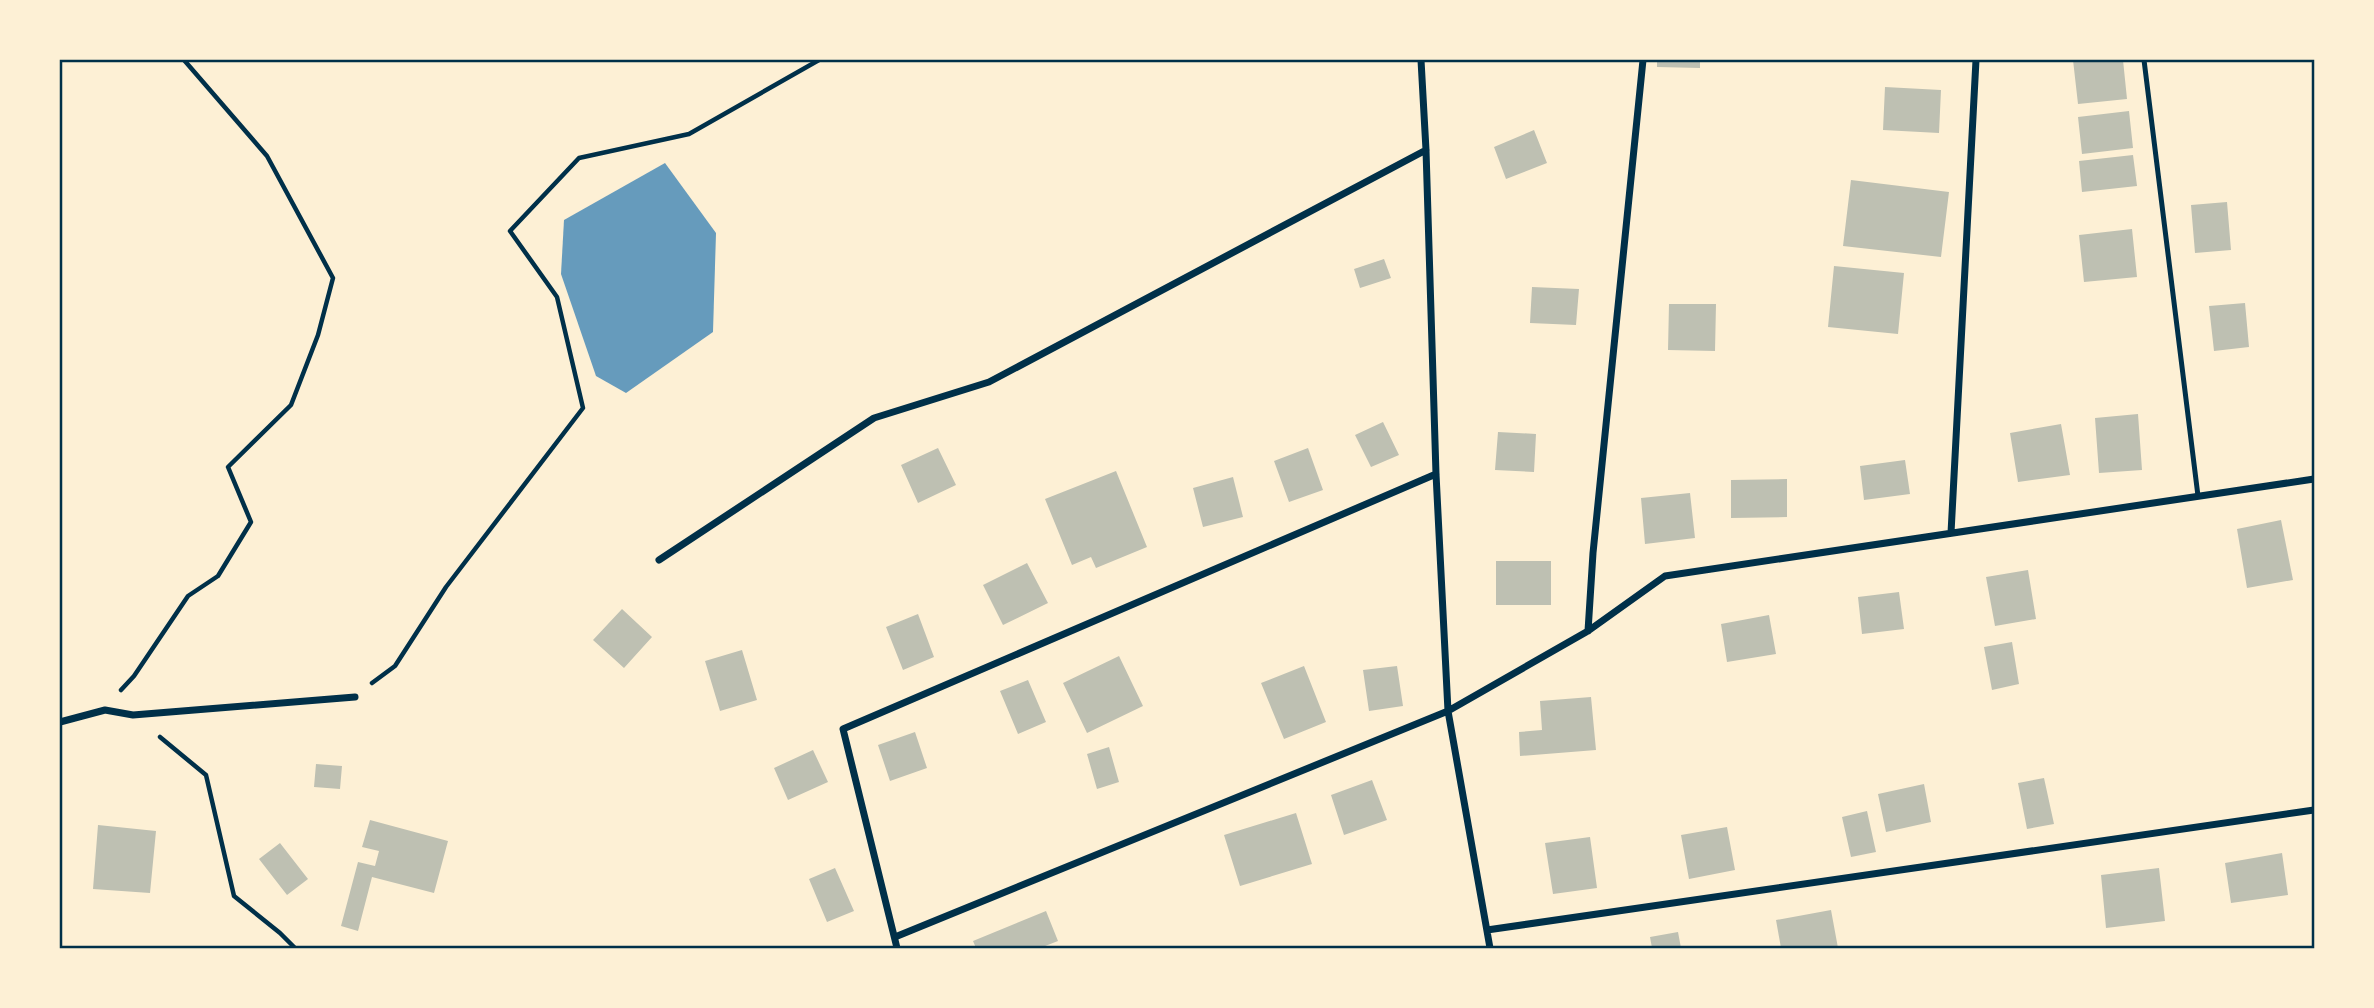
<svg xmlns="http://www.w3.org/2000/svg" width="2374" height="1008" font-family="Overpass,sans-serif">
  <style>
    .water { fill: #669bbc }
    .building { fill: #bec0b2 }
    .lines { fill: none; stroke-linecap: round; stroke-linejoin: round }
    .path { stroke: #003049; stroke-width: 4.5 }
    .service { stroke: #003049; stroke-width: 5 }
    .minor { stroke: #003049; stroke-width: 7 }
    .neatline { fill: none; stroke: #003049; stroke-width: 2.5 }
  </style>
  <rect width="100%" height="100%" fill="#fdf0d5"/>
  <path class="water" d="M665 163 716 233 713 332 626 393 596 376 561 274 564 220Z"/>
  <path class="building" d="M1657 60H1700V68L1657 67Z
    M2073 60H2123L2127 99 2078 104Z
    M1885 87 1941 90 1939 133 1883 130Z
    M2129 111 2133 148 2082 154 2078 117Z
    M1534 130 1547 163 1506 179 1494 147Z
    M2133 155 2137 186 2082 192 2079 161Z
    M1851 180 1949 192 1941 257 1843 246Z
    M2227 202 2231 250 2195 253 2191 205Z
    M2132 229 2137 277 2084 282 2079 235Z
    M1384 259 1391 278 1360 288 1354 269Z
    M1834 266 1904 273 1898 334 1828 327Z
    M1532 287 1579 289 1576 325 1530 323Z
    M2245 303 2249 347 2214 351 2209 306Z
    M1669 304H1716L1715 351 1668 350Z
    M2138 414 2142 470 2099 473 2095 418Z
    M1383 422 1399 455 1371 467 1355 435Z
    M2061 424 2070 475 2018 482 2010 433Z
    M1498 432 1536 434 1534 472 1495 470Z
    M938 448 956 485 918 503 901 465Z
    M1308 448 1323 490 1289 502 1274 461Z
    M1905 460 1910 494 1864 500 1860 466Z
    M1116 471 1147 547 1096 568 1091 557 1072 565 1045 499Z
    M1233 477 1243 517 1203 527 1193 488Z
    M1787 479V517L1731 518V480Z
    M1690 493 1695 538 1645 544 1641 498Z
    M2281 520 2293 580 2247 588 2237 529Z
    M1496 561H1551V605H1496Z
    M1027 563 1048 603 1003 625 983 585Z
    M2028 570 2036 619 1995 626 1986 577Z
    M1899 592 1904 629 1862 634 1858 597Z
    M622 609 652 637 624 668 593 640Z
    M918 614 934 657 903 670 886 627Z
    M1769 615 1776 654 1727 662 1721 624Z
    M2012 642 2019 684 1992 690 1984 647Z
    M742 650 757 700 720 711 705 661Z
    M1119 656 1143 706 1087 733 1063 683Z
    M1304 666 1326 722 1284 739 1261 683Z
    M1397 666 1403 706 1369 711 1363 670Z
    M1028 680 1046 722 1018 734 1000 691Z
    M1591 697 1596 750 1520 756 1519 732 1542 730 1540 701Z
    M915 732 927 768 890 781 878 745Z
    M1109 747 1119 782 1097 789 1087 754Z
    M813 750 828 782 788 800 774 768Z
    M316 764 342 766 340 789 314 787Z
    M2044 778 2054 824 2027 829 2018 783Z
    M1372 780 1387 820 1344 835 1331 795Z
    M1924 784 1931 822 1886 832 1878 794Z
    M1867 811 1876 852 1851 857 1842 817Z
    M1296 813 1312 864 1240 886 1224 835Z
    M370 820 448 841 434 893 372 877 358 931 341 926 358 862 375 866 379 851 362 847Z
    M98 825 156 831 150 893 93 889Z
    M1727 827 1735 870 1689 879 1681 835Z
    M1590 837 1597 888 1553 894 1545 843Z
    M280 843 308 879 287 895 259 859Z
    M2282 853 2288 895 2231 903 2225 863Z
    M835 868 854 911 827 922 809 879Z
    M2159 868 2165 921 2106 928 2101 875Z
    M1831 910 1838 948H1781L1776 920Z
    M1046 911 1058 941 1040 948H976L973 941Z
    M1678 932 1681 948H1652L1650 937Z"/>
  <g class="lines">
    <path class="path" d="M372 683 395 666 446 587 583 408 557 297 510 231 579 158 689 134 819 60
      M121 690 134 676 188 596 218 576 251 522 228 467 291 405 318 335 333 278 267 156 184 60
      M160 737 206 775 234 896 280 933 295 948"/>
    <path class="service" d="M2144 60 2198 496"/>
    <path class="minor" d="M1421 60 1426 150 1436 474 1448 711 1490 948
      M1951 533 1976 60
      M659 560 874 418 989 382 1426 150
      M1588 631 1593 553 1643 60
      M60 722 105 710 133 715 355 697
      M1487 930 2314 810
      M895 937 1448 711 1588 631 1665 576 2314 479
      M897 948 843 729 1436 474"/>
  </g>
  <rect width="2374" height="1008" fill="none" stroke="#fdf0d5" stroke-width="122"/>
  <rect x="61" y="61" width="2252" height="886" class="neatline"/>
</svg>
